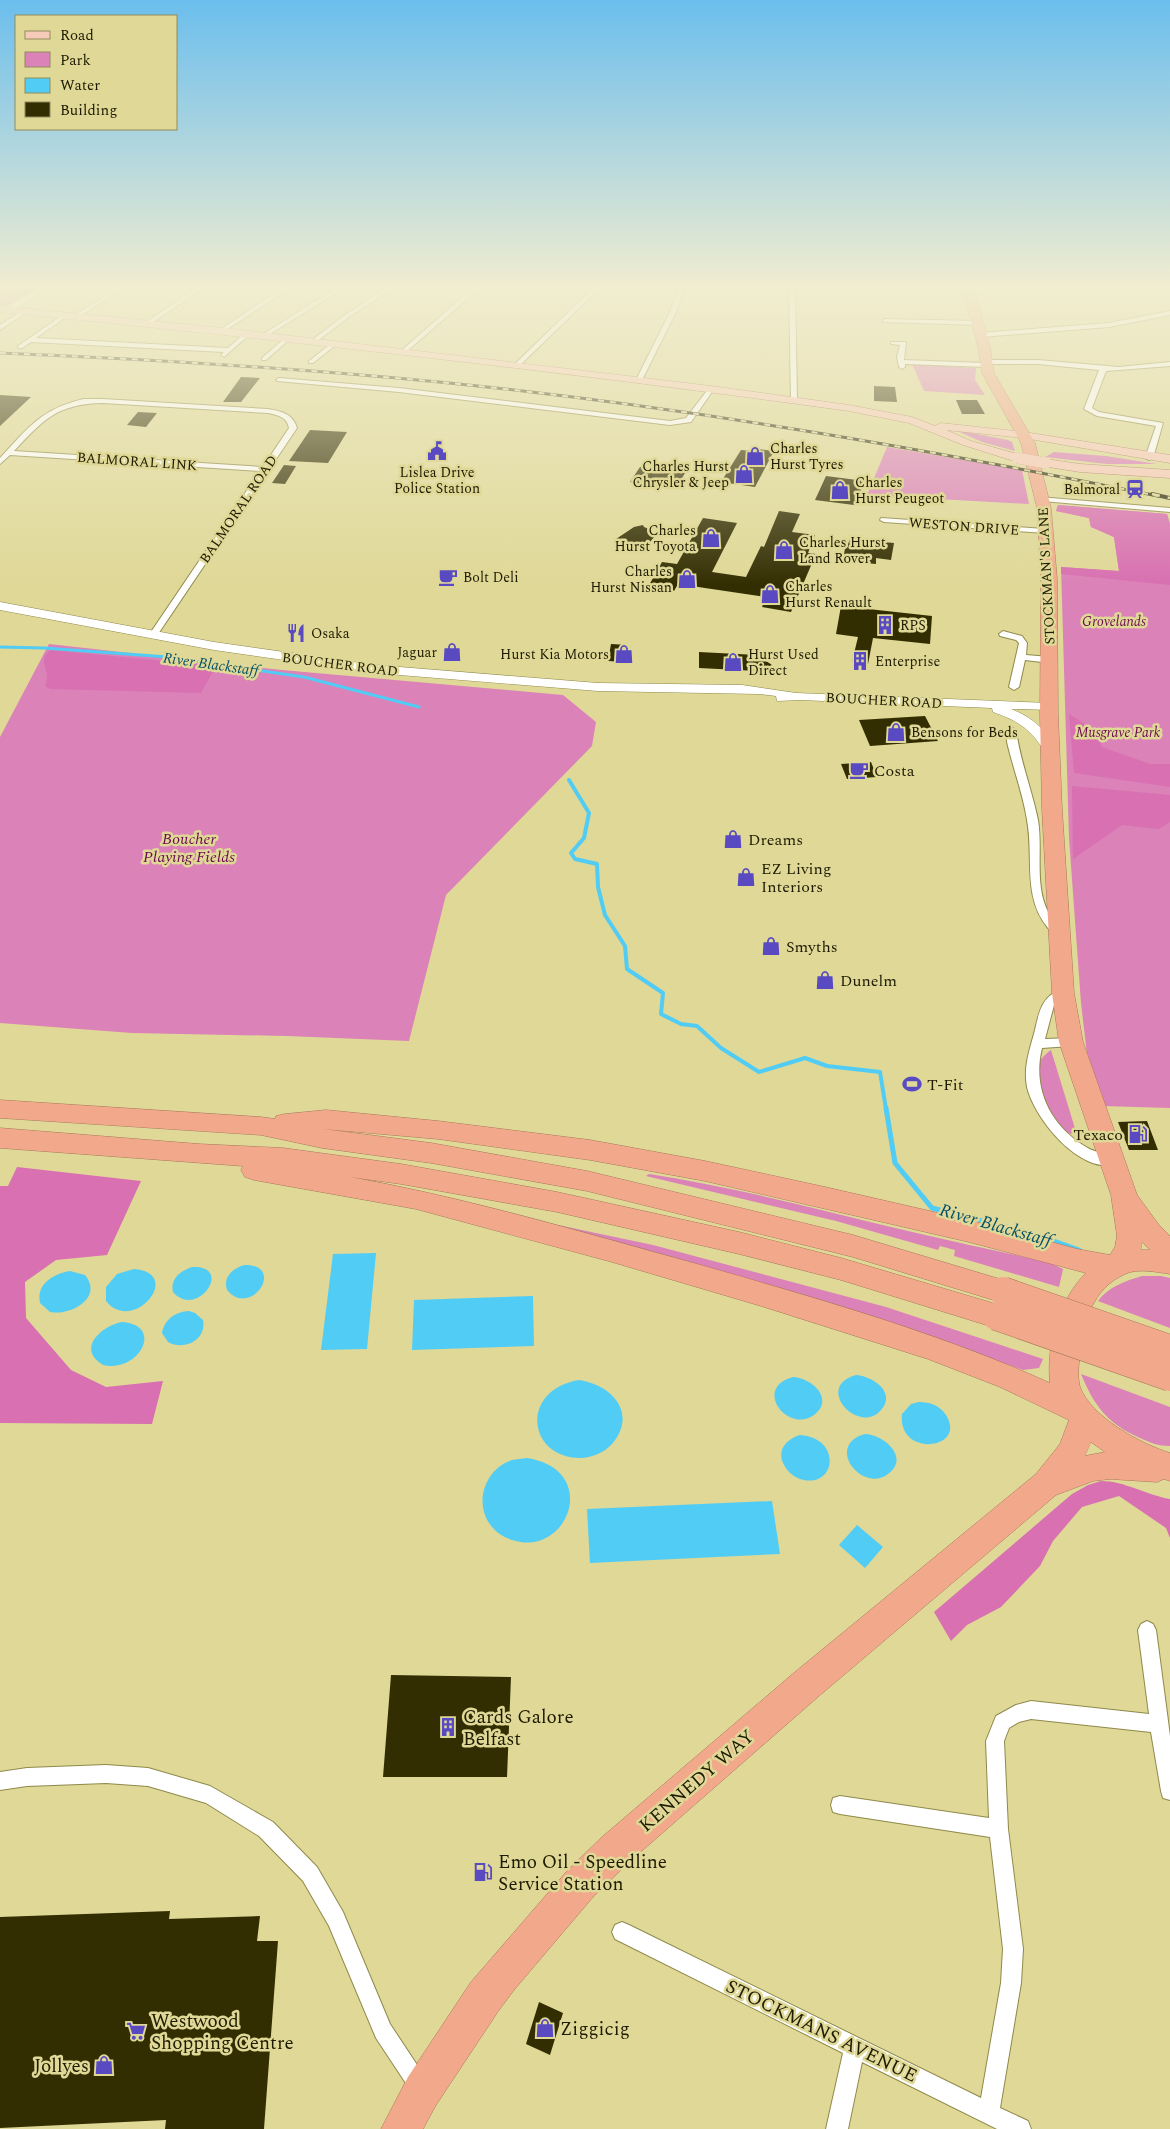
<svg xmlns="http://www.w3.org/2000/svg" width="1170" height="2129" font-family="Spectral,serif">
  <style>
    .green { fill: #db82b8 }
    .forest { fill: #d870b1 }
    .water { fill: #51ccf5 }
    .lines { fill: none; stroke-linecap: round; stroke-linejoin: round }
    .stream-far2 { stroke: #51ccf5; stroke-width: 3 }
    .stream-far1 { stroke: #51ccf5; stroke-width: 4 }
    .stream { stroke: #51ccf5; stroke-width: 5 }
    .building { fill: #332e02 }
    .street-casing { stroke: #8f894a; stroke-width: 2 }
    .secondary-casing { stroke: #8f894a; stroke-width: 1 }
    .primary-casing { stroke: #a8775b; stroke-width: 1 }
    .highway-casing { stroke: #a8775b; stroke-width: 1 }
    .street { fill: #fff; fill-rule: evenodd }
    .secondary { fill: #fff; fill-rule: evenodd }
    .primary { fill: #f7cbb9; fill-rule: evenodd }
    .highway { fill: #f2a98b; fill-rule: evenodd }
    .rail-far1-casing { stroke: #353214; stroke-width: 3 }
    .rail-casing { stroke: #353214; stroke-width: 4 }
    .rail-far1 { stroke: #dfd897; stroke-width: 2; stroke-dasharray: 6; stroke-linecap: butt }
    .rail { stroke: #dfd897; stroke-width: 2.5; stroke-dasharray: 8; stroke-linecap: butt }
    .primary-bridge-casing { stroke: #a8775b; stroke-width: 11; stroke-linecap: butt }
    .highway-bridge-casing { stroke: #a8775b; stroke-width: 29; stroke-linecap: butt }
    .primary-bridge { stroke: #f7cbb9; stroke-width: 11 }
    .highway-bridge { stroke: #f2a98b; stroke-width: 28 }
    .labels { text-anchor: middle; stroke-width: 5; stroke-linejoin: round; paint-order: stroke }
    .far-poi-label { font-size: 14px; fill: #1e1b02; stroke: #dfd897; text-anchor: start }
    .far-street-label { font-size: 14px; fill: #1e1b02; stroke: #dfd897 }
    .far-park-label { font-size: 14px; font-style: italic; fill: #6c0a51; stroke: #dfd897 }
    .far-water-label { font-size: 15px; font-style: italic; fill: #065065; stroke: #dfd897 }
    .poi-label { font-size: 16px; fill: #1e1b02; stroke: #dfd897; text-anchor: start }
    .park-label { font-size: 16px; font-style: italic; fill: #6c0a51; stroke: #dfd897 }
    .water-label { font-size: 18px; font-style: italic; fill: #065065; stroke: #dfd897 }
    .near-poi-label { font-size: 19px; fill: #1e1b02; stroke: #dfd897; text-anchor: start }
    .near-street-label { font-size: 19px; fill: #1e1b02; stroke: #dfd897 }
  </style>
  <rect width="100%" height="100%" fill="#dfd897"/>
  <path class="green" d="M0 287H38C26 295 14 305 0 306Z
    M912 364 976 368 975 380 985 395 924 391Z
    M955 430 1008 440 1012 442 1015 451 982 442Z
    M887 447 1022 470 1029 504 867 495Z
    M1054 452 1106 456 1157 464H1107L1045 457Z
    M1058 505 1167 514 1170 524V1108L1102 1106 1088 1063 1081 1003 1069 838 1061 567 1119 571 1114 537 1091 527 1089 518 1056 511Z
    M49 644 282 670 563 695 596 722 592 746 446 895 409 1041 287 1036 132 1033 0 1023V737Z
    M1051 1050 1077 1135C1054 1136 1034 1085 1039 1065 1040 1058 1046 1054 1051 1050Z
    M649 1174C741 1188 831 1213 921 1234 963 1244 1006 1253 1048 1262L1063 1269 1059 1287 954 1256 955 1250 940 1246 938 1250 836 1221 646 1176Z
    M553 1224 653 1245 886 1307 1043 1359 1039 1368 1023 1370 909 1330Z
    M1142 1276H1161L1170 1278V1328L1098 1301C1108 1287 1125 1281 1142 1276Z
    M1081 1374 1170 1407V1446C1158 1446 1151 1443 1140 1438 1108 1424 1094 1406 1081 1374Z"/>
  <path class="forest" d="M1058 505 1167 514 1170 524V585L1061 574V567L1119 571 1114 537 1091 527 1089 518 1056 511Z
    M51 650 216 666 201 693 50 689 45 686C46 683 47 680 47 677 47 667 38 659 51 650Z
    M1069 714 1097 732 1102 747 1150 764H1170V787L1074 773Z
    M1072 786 1170 795V822L1159 829 1122 825 1073 859Z
    M17 1167 141 1181 107 1255 56 1260 25 1282 26 1318 71 1370 106 1387 163 1381 152 1424 0 1423V1186H8Z
    M1101 1481C1125 1481 1146 1495 1170 1499V1538L1166 1528 1119 1496 1082 1507 1053 1541 1040 1566 1001 1607 967 1625 951 1641 934 1612 1072 1494 1088 1485Z"/>
  <path class="water" d="M376 1253 367 1349 321 1350 333 1254Z
    M244 1265C287 1264 251 1319 227 1290 223 1277 232 1269 244 1265Z
    M192 1267C235 1265 197 1320 173 1292 170 1279 180 1271 192 1267Z
    M134 1269C185 1273 133 1335 106 1301V1287L117 1274Z
    M70 1271 85 1275C104 1298 70 1316 50 1312L40 1303C36 1284 53 1274 70 1271Z
    M533 1296 534 1346 412 1350 414 1300Z
    M189 1311 195 1313 203 1320C207 1340 184 1351 168 1342L162 1333C165 1318 176 1312 189 1311Z
    M122 1322C165 1325 139 1373 103 1365 76 1349 101 1326 122 1322Z
    M856 1375C872 1376 897 1392 881 1410 859 1436 813 1387 856 1375Z
    M793 1377C812 1378 835 1399 814 1415 788 1434 752 1388 793 1377Z
    M579 1380C612 1385 638 1413 612 1444 605 1452 593 1457 582 1458 527 1459 519 1390 579 1380Z
    M919 1402C930 1402 939 1405 946 1415 968 1450 897 1458 902 1414L911 1404Z
    M865 1434C885 1435 910 1458 888 1474 862 1494 824 1445 865 1434Z
    M800 1435C843 1438 836 1490 800 1479 792 1476 786 1470 783 1463 777 1449 787 1439 800 1435Z
    M527 1458C601 1470 568 1555 516 1541 507 1539 499 1535 493 1528 473 1506 483 1470 512 1460 516 1459 522 1459 527 1458Z
    M772 1501 780 1554 590 1563 587 1509Z
    M857 1525 883 1547 865 1568 839 1545Z"/>
  <g class="lines">
    <path class="stream-far2" d="M0 647 44 648 168 657 304 677 419 707"/>
    <path class="stream-far1" d="M569 780 589 813 584 838 571 853 575 859 597 864 598 887 605 915 625 946 627 969 663 993 661 1014 681 1024 697 1026 721 1048 759 1072 805 1058 827 1066 880 1072 886 1109"/>
    <path class="stream" d="M886 1108 895 1163 932 1208 1034 1234 1079 1250"/>
  </g>
  <path class="building" d="M241 377 260 378 241 402H223Z
    M874 386 895 387 897 402 874 401Z
    M0 395 31 397 0 426Z
    M956 400H977L985 414H962Z
    M138 412 157 413 146 427 127 425Z
    M310 430 347 432 328 463 289 461Z
    M757 449 774 451 755 487 721 482 741 450 754 451Z
    M284 465 296 466 285 484 272 483Z
    M640 467 685 473 676 489 630 482Z
    M826 476 865 481 854 505 815 500Z
    M779 511 800 514 792 532 815 535 808 553 816 554 791 612 762 607 766 597 678 584 674 591 648 587 662 562 677 564 703 518 737 523 712 572 746 577 761 546 764 547Z
    M643 525 644 527 652 530 649 531 657 534 650 542 641 547 616 539 634 527Z
    M850 539 894 543 891 560 876 558V564L843 561 845 548 847 547Z
    M841 606 932 616 930 644 873 638 868 664 852 662 858 637 836 634Z
    M611 644 628 645 624 662 608 661Z
    M699 652 757 655 772 665 757 671 699 668Z
    M925 716 938 741 870 746 859 720Z
    M871 762 877 777 847 779 841 764Z
    M1147 1121 1158 1150H1129L1118 1122Z
    M391 1675 511 1677 507 1777H383Z
    M170 1911 169 1919 260 1916 257 1941H278L264 2129H165L166 2120 0 2128V1917Z
    M539 2002 563 2013 550 2055 526 2044Z"/>
  <g class="lines">
    <g class="street-casing">
      <path id="street" d="M118 287H126L77 318 72 317Z
        M197 287H205L149 325H145V323Z
        M284 287H292L223 332 218 331Z
        M338 287H346L265 337 260 336Z
        M387 287H395L349 317 316 342H312V340L345 315Z
        M474 287H481L406 352H402V350Z
        M594 287H601L519 366H515V364Z
        M679 287H685L676 312 642 380 637 381 636 380 670 312Z
        M789 287H795L797 401 794 403 791 401Z
        M980 287H1016L968 292 965 290Z
        M22 311 27 312 0 330V325Z
        M1170 311V315L1109 327 981 337 978 335 981 333 1109 323Z
        M64 314 67 316 66 317 36 338 228 348 245 333 250 334 224 357 221 355 224 352 31 342 22 348H18V346Z
        M885 319 977 321 980 323 977 325 883 322V320Z
        M286 337 291 338 266 360H262V358Z
        M891 342H906L904 360 984 363 987 360H1038L1119 367 1170 362V366L1106 371 1092 408 1099 412 1163 423 1153 458 1149 460 1145 458 1156 426 1097 416 1084 409 1099 370 1038 364H990L987 367 905 364V367L902 369 899 367 897 357 900 345 891 344Z
        M332 343 337 344 313 363H309V361Z
        M279 378 399 388 670 421 686 418 709 388 714 389 691 422 670 425 399 392 277 381 276 380Z
        M84 399H103L268 409C281 411 293 414 297 428L156 637H150L149 635 260 471 10 455 0 464V458C28 428 42 408 84 399ZM103 403 268 413C278 415 287 417 289 428L263 467 14 451C44 419 57 404 103 403Z
        M1039 497 1170 508V512L1042 501 1038 499Z
        M881 518 1045 529 1049 531 1045 533 884 522 880 520Z
        M1003 631 1022 636 1027 643 1026 655 1050 657 1055 660 1050 663 1025 660 1019 687 1014 690 1009 687 1019 643 1016 640 1000 636 999 634Z
        M1011 727 1016 730C1020 761 1032 790 1038 820 1043 850 1034 884 1048 912 1053 921 1060 926 1065 934L1059 938C1054 936 1051 932 1048 928 1022 897 1034 857 1027 820 1023 794 1013 768 1007 742L1006 730Z
        M1063 989 1069 993 1054 1005 1045 1039 1071 1038 1077 1042 1071 1046 1042 1048C1032 1088 1050 1126 1086 1147 1095 1153 1106 1153 1116 1156L1118 1160 1116 1164C1080 1175 1034 1118 1027 1087 1023 1067 1030 1049 1035 1030 1039 1012 1042 995 1063 989Z
        M1147 1621 1153 1624 1156 1630 1170 1736V1800L1163 1798 1161 1791 1151 1732 1031 1719 1019 1722 1009 1728 1004 1741 1008 1829 1023 1949 1021 1983 1000 2108 1028 2121 1031 2129H997L862 2062 848 2129H826L843 2053 615 1939 612 1932 615 1925 622 1922 629 1925 981 2098 1001 1983 1003 1949 990 1837 840 1814 833 1812 831 1805 833 1798 840 1796 989 1818 986 1741 996 1716 1016 1705 1031 1701 1149 1714 1138 1630 1141 1624Z
        M106 1765 148 1768 210 1786 273 1822 317 1867 343 1912 390 2024 427 2080 431 2087 427 2094 420 2098 413 2094 376 2038 329 1926 303 1881 259 1836 206 1803 148 1786 106 1783 27 1786 0 1790V1772L27 1768Z"/>
    </g>
    <g class="secondary-casing">
      <path id="secondary" d="M38 287H49L10 312 3 310Z
        M0 602 214 642 375 665 598 683 742 685 796 693 1049 703 1056 707 1054 710 1011 709C1034 718 1045 730 1058 750L1056 753H1046C1030 729 1021 722 993 712L992 708 800 700 777 701 776 696 759 694 598 691 375 673 214 650 0 610Z"/>
    </g>
    <g class="primary-casing">
      <path id="primary" d="M0 306 233 329 711 386 849 405 912 417 935 426 941 423 1024 432 1170 455V463L1024 438 946 430 971 441 1021 455 1023 458 1017 462 963 445 909 423 849 411C567 372 284 340 0 312Z
        M1046 459 1080 464 1170 470V478L1080 472 1042 466 1040 463 1042 460Z"/>
    </g>
    <g class="highway-casing">
      <path id="highway" d="M962 287H974L990 347 994 373 1035 443 1051 508 1057 579 1058 715 1062 809 1074 993 1083 1042 1137 1195 1159 1225 1170 1236V1274C1157 1272 1137 1268 1125 1274 1092 1289 1084 1321 1080 1353 1079 1363 1077 1376 1080 1387 1091 1417 1141 1444 1170 1453V1481L1164 1479 1157 1482 1110 1479 1093 1481 1056 1495 819 1696 628 1863 593 1897 514 1990 499 2010 436 2105 423 2129H381L408 2077 471 1982 567 1871 602 1837 795 1672 1036 1474 1060 1444 1069 1420 1000 1387 928 1359 761 1306 612 1262 416 1209 254 1180 245 1177 241 1170 243 1166 0 1148V1128L199 1144 283 1148 401 1164 557 1192 739 1232 841 1258 996 1304 1006 1308 1010 1316 1006 1324 996 1328 841 1280 739 1254 557 1212 401 1184 350 1177C467 1198 582 1232 697 1264 816 1298 937 1332 1050 1383 1046 1345 1059 1300 1086 1273L969 1242 705 1181 590 1160 438 1139 323 1129 431 1143 587 1171 853 1235 1013 1283 1017 1291 1013 1299 1003 1303 853 1257 587 1191 431 1163 322 1148 261 1135 0 1118V1100L261 1117 275 1119 276 1116 285 1114 326 1110 438 1121 590 1140 705 1161 825 1187 969 1220 1077 1249 1110 1255 1115 1247 1117 1236 1111 1195 1059 1042 1052 993 1042 809 1040 715 1041 579 1037 508 1021 443 982 373 978 347ZM1142 1242 1150 1250H1141ZM1091 1442 1105 1452 1085 1456Z"/>
    </g>
    <use href="#street" class="street"/>
    <use href="#secondary" class="secondary"/>
    <use href="#primary" class="primary"/>
    <use href="#highway" class="highway"/>
    <g class="rail-far1-casing">
      <path id="rail-far1" d="M0 353C147 359 293 368 439 382 681 406 920 448 1158 496"/>
    </g>
    <g class="rail-casing">
      <path id="rail" d="M1152 494 1170 498"/>
    </g>
    <use href="#rail-far1" class="rail-far1"/>
    <use href="#rail" class="rail"/>
    <g class="primary-bridge-casing">
      <path id="primary-bridge" d="M1017 458 1046 463"/>
    </g>
    <g class="highway-bridge-casing">
      <path id="highway-bridge" d="M1003 1291 1170 1349
        M996 1316 1170 1377"/>
    </g>
    <use href="#primary-bridge" class="primary-bridge"/>
    <use href="#highway-bridge" class="highway-bridge"/>
  </g>
  <linearGradient id="sky" x2="0" y2="1"><stop stop-color="#6bbeed"/><stop offset="0.49" stop-color="#f1edd0"/><stop offset="1" stop-color="#f1edd0" stop-opacity="0"/></linearGradient>
  <rect width="1170" height="585" fill="url(#sky)"/>
  <defs>
    <g id="civic-bare" transform="scale(1.5)"><path d="M-.6-6.5H3V-4.5H.6V-3L4-1V1h2V6H-6V1h2V-1L-.6-3ZM-1.2 2.5V6h2.4V2.5Z" fill="#594ac2" stroke="#dfd897" stroke-width="2.5" paint-order="stroke"/></g>
    <g id="shop-bare" transform="scale(1.5)"><path d="M-5-2.5h2.3a2.7 3.5 0 0 1 5.4 0H5L5.5 6h-11ZM-1.5-2.5h3a1.5 2.3 0 0 0-3 0Z" fill="#594ac2" stroke="#dfd897" stroke-width="2.5" paint-order="stroke"/></g>
    <g id="station-bare" transform="scale(1.5)"><path d="M-3-6H3Q5-6 5-4V2Q5 4 3 4L4.5 6H3L1.5 4h-3L-3 6H-4.5L-3 4Q-5 4-5 2V-4Q-5-6-3-6ZM-3.5-4v3h7v-3ZM-3.5 1v1.5H-2V1ZM2 1v1.5H3.5V1Z" fill="#594ac2" stroke="#dfd897" stroke-width="2.5" paint-order="stroke"/></g>
    <g id="cafe-bare" transform="scale(1.5)"><path d="M-5.5-4.5H6V0H3Q3 3.5 0 3.5H-2.5Q-5.5 3.5-5.5 0ZM3-3.2v2h1.7v-2ZM-6 4.5H4V6H-6Z" fill="#594ac2" stroke="#dfd897" stroke-width="2.5" paint-order="stroke"/></g>
    <g id="building-bare" transform="scale(1.5)"><path d="M-4-6H4V6H1V3H-1V6H-4ZM-2.5-4.3h1.7v1.8h-1.7ZM.8-4.3h1.7v1.8H.8ZM-2.5-1h1.7V.8h-1.7ZM.8-1h1.7V.8H.8Z" fill="#594ac2" stroke="#dfd897" stroke-width="2.5" paint-order="stroke"/></g>
    <g id="restaurant-bare" transform="scale(1.5)"><path d="M-5-6h1v4h1v-4h1v4h1v-4h1v5L-1.5 .5V6h-2V.5L-5-1ZM5-6V6H3V1.5H1.5Q1.5-4 5-6Z" fill="#594ac2" stroke="#dfd897" stroke-width="2.5" paint-order="stroke"/></g>
    <g id="stadium-bare" transform="scale(1.5)"><path d="M0-5a6.5 5 0 1 0 0 10a6.5 5 0 1 0 0-10ZM-3.5-1.8h7v3.6h-7Z" fill="#594ac2" stroke="#dfd897" stroke-width="2.5" paint-order="stroke"/></g>
    <g id="fuel-bare" transform="scale(1.5)"><path d="M-5.5-6h7V0h2V4h1.3V-2.5L3-4.5l.8-.8L6-3V5H2.5V1h-1V6h-7ZM-4.2-4.7v3.2H.2V-4.7Z" fill="#594ac2" stroke="#dfd897" stroke-width="2.5" paint-order="stroke"/></g>
    <g id="supermarket-bare" transform="scale(1.5)"><path d="M-6-5.5h2.5l.6 2H6L4.5 2H-2.5L-4.4-4H-6ZM-1.5 3.2a1.3 1.3 0 1 0 .1 0ZM3 3.2a1.3 1.3 0 1 0 .1 0Z" fill="#594ac2" stroke="#dfd897" stroke-width="2.5" paint-order="stroke"/></g>
  </defs>
  <g fill-rule="evenodd">
    <use href="#civic-bare" x="437" y="451"/>
    <use href="#shop-bare" x="755" y="456"/>
    <use href="#shop-bare" x="744" y="474"/>
    <use href="#station-bare" x="1135" y="489"/>
    <use href="#shop-bare" x="840" y="490"/>
    <use href="#shop-bare" x="711" y="538"/>
    <use href="#shop-bare" x="784" y="550"/>
    <use href="#cafe-bare" x="448" y="577"/>
    <use href="#shop-bare" x="687" y="579"/>
    <use href="#shop-bare" x="770" y="594"/>
    <use href="#building-bare" x="885" y="625"/>
    <use href="#restaurant-bare" x="296" y="633"/>
    <use href="#shop-bare" x="452" y="652"/>
    <use href="#shop-bare" x="624" y="654"/>
    <use href="#building-bare" x="860" y="661"/>
    <use href="#shop-bare" x="733" y="662"/>
    <use href="#shop-bare" x="896" y="732"/>
    <use href="#cafe-bare" x="859" y="770"/>
    <use href="#shop-bare" x="733" y="839"/>
    <use href="#shop-bare" x="746" y="877"/>
    <use href="#shop-bare" x="771" y="946"/>
    <use href="#shop-bare" x="825" y="980"/>
    <use href="#stadium-bare" x="912" y="1084"/>
    <use href="#fuel-bare" x="1138" y="1134"/>
    <use href="#building-bare" x="448" y="1727"/>
    <use href="#fuel-bare" x="483" y="1872"/>
    <use href="#shop-bare" x="545" y="2028"/>
    <use href="#supermarket-bare" x="136" y="2031"/>
    <use href="#shop-bare" x="104" y="2065"/>
  </g>
  <g class="labels">
    <g class="far-poi-label">
      <text x="770" y="453">Charles<tspan x="770" dy="16">Hurst Tyres</tspan></text>
      <text x="729" y="471" text-anchor="end">Charles Hurst<tspan x="729" dy="16">Chrysler &amp; Jeep</tspan></text>
      <text x="437" y="477" text-anchor="middle">Lislea Drive<tspan x="437" dy="16">Police Station</tspan></text>
      <text x="855" y="487">Charles<tspan x="855" dy="16">Hurst Peugeot</tspan></text>
      <text x="1120" y="494" text-anchor="end">Balmoral</text>
      <text x="696" y="535" text-anchor="end">Charles<tspan x="696" dy="16">Hurst Toyota</tspan></text>
      <text x="799" y="547">Charles Hurst<tspan x="799" dy="16">Land Rover</tspan></text>
      <text x="672" y="576" text-anchor="end">Charles<tspan x="672" dy="16">Hurst Nissan</tspan></text>
      <text x="463" y="582">Bolt Deli</text>
      <text x="785" y="591">Charles<tspan x="785" dy="16">Hurst Renault</tspan></text>
      <text x="900" y="630">RPS</text>
      <text x="311" y="638">Osaka</text>
      <text x="437" y="657" text-anchor="end">Jaguar</text>
      <text x="609" y="659" text-anchor="end">Hurst Kia Motors</text>
      <text x="748" y="659">Hurst Used<tspan x="748" dy="16">Direct</tspan></text>
      <text x="875" y="666">Enterprise</text>
      <text x="911" y="737">Bensons for Beds</text>
    </g>
    <g class="far-street-label">
      <text transform="translate(137 461) rotate(4)" y="5">BALMORAL LINK</text>
      <text transform="translate(238 509) rotate(-56)" y="5">BALMORAL ROAD</text>
      <text transform="translate(964 526) rotate(4)" y="5">WESTON DRIVE</text>
      <text transform="translate(1046 576) rotate(-93)" y="5">STOCKMAN'S LANE</text>
      <text transform="translate(340 664) rotate(7)" y="5">BOUCHER ROAD</text>
      <text transform="translate(884 700) rotate(3)" y="5">BOUCHER ROAD</text>
    </g>
    <g class="far-park-label">
      <text x="1114" y="626">Grovelands</text>
      <text x="1118" y="737">Musgrave Park</text>
    </g>
    <g class="far-water-label">
      <text transform="translate(211 664) rotate(8)" y="5">River Blackstaff</text>
    </g>
    <g class="poi-label">
      <text x="874" y="776">Costa</text>
      <text x="748" y="845">Dreams</text>
      <text x="761" y="874">EZ Living<tspan x="761" dy="18">Interiors</tspan></text>
      <text x="786" y="952">Smyths</text>
      <text x="840" y="986">Dunelm</text>
      <text x="927" y="1090">T-Fit</text>
      <text x="1123" y="1140" text-anchor="end">Texaco</text>
    </g>
    <g class="park-label">
      <text x="189" y="844">Boucher<tspan x="189" dy="18">Playing Fields</tspan></text>
    </g>
    <g class="water-label">
      <text transform="translate(996 1225) rotate(16)" y="6">River Blackstaff</text>
    </g>
    <g class="near-poi-label">
      <text x="463" y="1723">Cards Galore<tspan x="463" dy="22">Belfast</tspan></text>
      <text x="498" y="1868">Emo Oil - Speedline<tspan x="498" dy="22">Service Station</tspan></text>
      <text x="151" y="2027">Westwood<tspan x="151" dy="22">Shopping Centre</tspan></text>
      <text x="560" y="2035">Ziggicig</text>
      <text x="89" y="2072" text-anchor="end">Jollyes</text>
    </g>
    <g class="near-street-label">
      <text transform="translate(696 1780) rotate(-41)" y="7">KENNEDY WAY</text>
      <text transform="translate(822 2030) rotate(26)" y="7">STOCKMANS AVENUE</text>
    </g>
  </g>
  <rect x="15" y="15" width="162" height="115" fill="#dfd897" stroke="#928c5b"/>
  <rect x="25" y="31" width="25" height="8" fill="#f7cbb9" stroke="#928c5b"/>
  <text x="60" y="40" font-size="15" fill="#1e1b02">Road</text>
  <rect x="25" y="52" width="25" height="15" fill="#db82b8" stroke="#928c5b"/>
  <text x="60" y="65" font-size="15" fill="#1e1b02">Park</text>
  <rect x="25" y="78" width="25" height="15" fill="#51ccf5" stroke="#928c5b"/>
  <text x="60" y="90" font-size="15" fill="#1e1b02">Water</text>
  <rect x="25" y="102" width="25" height="15" fill="#332e02" stroke="#928c5b"/>
  <text x="60" y="115" font-size="15" fill="#1e1b02">Building</text>
</svg>
